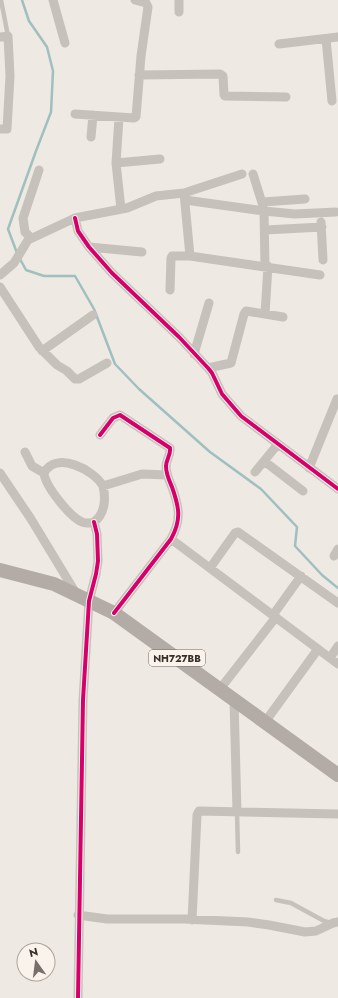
<svg xmlns="http://www.w3.org/2000/svg" width="338" height="998" font-family="Jost,sans-serif">
  <style>
    .lines { fill: none; stroke-linecap: round; stroke-linejoin: round }
    .stream { stroke: #9fc0bf; stroke-width: 2.5 }
    .service { stroke: #c7c1bc; stroke-width: 4.5 }
    .minor { stroke: #c7c1bc; stroke-width: 9 }
    .trunk { stroke: #b2aba6; stroke-width: 14 }
    .cycleway-casing { stroke: #faf3eb; stroke-width: 6 }
    .cycleway { stroke: #d6006c; stroke-width: 4 }
    .labels { text-anchor: middle; stroke-width: 4; stroke-linejoin: round; paint-order: stroke }
    .shield { fill: #faf3eb; stroke: #726963; stroke-width: 1 }
    .shield-label { font-size: 10px; font-weight: bold; fill: #382e29 }
  </style>
  <rect width="100%" height="100%" fill="#eee9e3"/>
  <g class="lines">
    <path class="stream" d="M17 253 8 229 36 151 51 112 53 71 47 47 29 21 22 0
      M20 259 26 270 44 276H75L94 309 115 364 139 389 210 452 261 489 297 527 295 546 322 575 338 588"/>
    <path class="service" d="M1 0 8 36
      M237 812 238 852
      M276 900 291 903 324 921 331 923"/>
    <path class="minor" d="M53 0 65 43
      M179 12V0
      M0 37 8 36 10 76 7 129H0
      M326 39 332 101
      M279 44 338 37
      M139 75 220 74 223 76 224 95 225 96 286 97
      M75 114 134 118 136 117 141 56 148 7 146 3 135 0
      M119 118 116 163 121 209
      M91 137 93 115
      M116 163 160 159
      M253 174 263 206
      M184 193 190 256 320 275
      M185 200 264 211 295 214 336 212
      M263 202 305 199
      M264 211 265 266
      M75 218 78 231 89 247 112 273 179 337 208 368 212 373 222 394 241 416 338 489
      M321 222 323 260
      M265 230 322 227
      M31 238 25 232 23 218 39 170
      M89 247 142 252
      M0 275 14 263 28 240 75 218 127 208 156 196 184 193 242 174
      M0 287 39 347 57 365 67 371 75 379H79L107 363
      M170 290 171 258 172 256H190
      M265 314 268 266
      M42 351 93 315
      M194 354 209 303
      M208 368 231 363 244 314 246 311 283 317
      M100 435 113 418 120 415 170 448C171 455 166 460 166 466 166 474 169 480 172 487 179 507 182 519 171 539L114 613
      M25 452 32 466 44 473
      M264 461 303 491
      M309 468 337 399
      M255 472 278 444
      M0 473 31 519 77 595
      M103 486C106 499 105 514 94 522 90 523 86 524 82 522 70 517 45 486 44 473 56 450 94 470 103 486L142 474 167 475
      M171 539 338 664
      M334 556 338 549
      M210 568 235 533 238 532 338 603
      M273 615 301 576
      M330 658 338 646
      M220 689 276 617
      M234 700 237 812
      M265 722 318 649
      M78 915 107 919H184L248 922 269 925 305 932 316 931 333 923 338 922
      M192 920 197 815 199 811 338 814
      M78 998 83 700 89 601 96 574 98 561 97 534 94 522"/>
    <path class="trunk" d="M0 570 54 584 114 613 338 775"/>
    <g class="cycleway-casing">
      <path id="cycleway" d="M75 218 78 231 89 247 112 273 179 337 208 368 212 373 222 394 241 416 338 489
        M100 435 113 418 120 415 170 448C171 455 166 460 166 466 166 474 169 480 172 487 179 507 182 519 171 539L114 613
        M78 998 83 700 89 601 96 574 98 561 97 534 94 522"/>
    </g>
    <use href="#cycleway" class="cycleway"/>
  </g>
  <g class="labels">
    <rect class="shield" x="149" y="650" width="56" height="16" rx="3"/>
    <g class="shield-label">
      <text x="177" y="662">NH727BB</text>
    </g>
  </g>
  <g transform="translate(36 962) rotate(346)"><circle r="19" fill="#faf3eb" stroke="#aca49d"/>
  <path d="M0-3L7 15L0 10L-7 15Z" fill="#786f6a"/>
  <text y="-6" font-size="11" font-weight="bold" text-anchor="middle" fill="#382e29">N</text>
  </g>
</svg>
